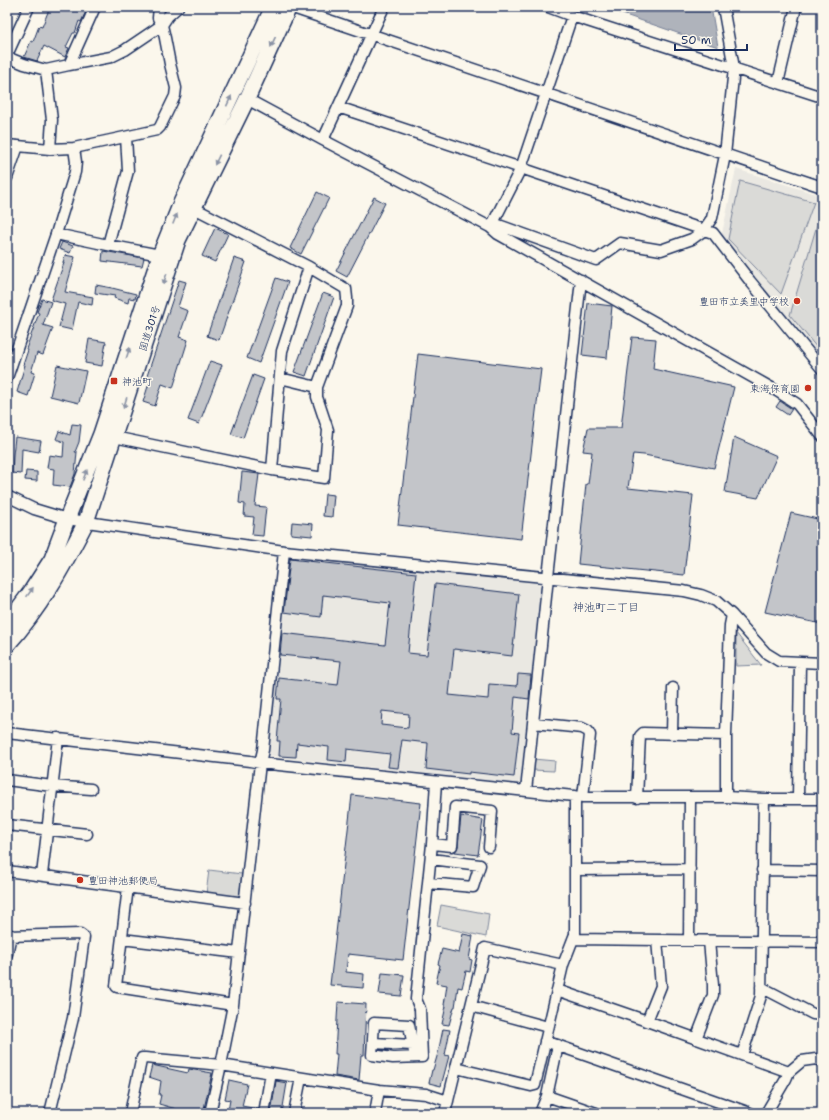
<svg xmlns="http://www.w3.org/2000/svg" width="829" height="1120" font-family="'Shantell Sans','Klee One',sans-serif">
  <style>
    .built { fill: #eae8e2 }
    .green { fill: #dadad7; stroke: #7a849a }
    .water { fill: #afb3bb; stroke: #747e96 }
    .building { fill: #c3c5c9; stroke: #1b2f5e; fill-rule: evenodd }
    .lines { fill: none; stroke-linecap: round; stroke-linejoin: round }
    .minor-casing { stroke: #1b2f5e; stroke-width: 13 }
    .highway-casing { stroke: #1b2f5e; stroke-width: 18 }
    .minor { stroke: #fbf7ec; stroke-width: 10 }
    .highway { stroke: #fbf7ec; stroke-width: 15 }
    .oneway { fill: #8b93a5 }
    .poi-dot { fill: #c8321e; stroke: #fbf7ec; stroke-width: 1.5 }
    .labels { text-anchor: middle; stroke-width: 3; stroke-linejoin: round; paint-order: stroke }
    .poi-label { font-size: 10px; fill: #1b2f5e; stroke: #fbf7ec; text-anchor: end }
    .street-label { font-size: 10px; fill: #1b2f5e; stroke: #fbf7ec }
    .neighbourhood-label { font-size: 11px; fill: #1b2f5e; stroke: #fbf7ec }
  </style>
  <rect width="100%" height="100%" fill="#fbf7ec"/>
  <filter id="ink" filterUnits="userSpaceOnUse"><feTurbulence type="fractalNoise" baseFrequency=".025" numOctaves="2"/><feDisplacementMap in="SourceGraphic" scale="8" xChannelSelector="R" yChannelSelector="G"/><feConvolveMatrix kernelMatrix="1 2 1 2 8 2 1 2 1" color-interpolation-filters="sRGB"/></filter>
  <g filter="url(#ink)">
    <path class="built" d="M736 169 822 196V364L721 238Z
      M290 556 537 582 542 589 523 778 517 784 271 756 268 752 286 559Z"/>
    <path class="green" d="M7 66 12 68 7 103Z
      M740 181 814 202 781 294 728 239Z
      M822 222V354L790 315 817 225Z
      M736 633 761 665 736 666Z
      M533 759 555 761 554 771 532 770Z
      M209 870 242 874 239 898 206 894Z
      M441 905 489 914 486 937 437 926Z"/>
    <path class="water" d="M602 7H711L718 47Z"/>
    <path class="building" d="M50 7H88L81 22 79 21 75 33H73L66 47 69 48 65 57 44 46 37 61 24 57 31 41 33 42 39 26 42 27Z
      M317 192 329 198 301 254 290 248Z
      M374 197 385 203 347 277 336 271Z
      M215 228 228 234 215 262 202 256Z
      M62 242 73 246 70 253 59 249Z
      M103 251 144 258 142 266 102 261Z
      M65 255 75 257 65 292 93 297 92 305 78 302 72 330 59 327 65 304 51 300 64 263H63Z
      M234 258 246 262 219 340 207 336Z
      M276 278 288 282 259 363 247 358Z
      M179 280 186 282 178 307 188 311 179 337 188 340 173 388 162 384 155 406 143 402 150 380 146 379Z
      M96 285 112 288 136 294 135 299 129 298 128 303 114 298 115 296 95 293Z
      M323 293 334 297 306 376 294 372Z
      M42 299 51 302 43 325 53 328 43 355 37 353 31 372 35 373 28 396 17 392 25 365H23L28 350 26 349 39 313 37 312Z
      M588 303 612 306 607 358 582 355Z
      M632 337 656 339 653 369 734 387 714 468 644 455 633 454 628 488 693 495 684 575 578 564 586 484H588L592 452 583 451 588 428H621Z
      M89 339 106 342 102 366 85 363Z
      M418 354 541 369 521 539 398 525Z
      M210 361 222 365 199 424 188 420Z
      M57 365 86 371 79 403 50 396Z
      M253 375 264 379 243 438 231 434Z
      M780 401 792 409 788 415 776 407Z
      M72 424 81 425 79 442 75 452H77L75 474 70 487 53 485 54 469 47 468 49 455 63 457 64 442 56 439 59 431 70 435Z
      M15 437 41 441 39 452 22 449 21 474 12 473 13 455Z
      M734 437 777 456 758 498 725 492Z
      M26 471 37 472V481L25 480Z
      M242 472 259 474 255 506 266 507 263 536 252 535 254 517 244 516 245 504 239 503Z
      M325 494 334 495 332 517 323 516Z
      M791 513 822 520V624L765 612Z
      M292 522 313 524 312 536 291 534Z
      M290 559 416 573 408 653 427 655 435 584 519 594 512 656 454 649 449 695 488 699 489 684 517 686 518 674 531 675 529 699 515 697 512 732 519 733 514 777 469 772V774L426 769 428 743 402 740 398 768 388 767 390 754 347 749 346 762 328 760 329 747 297 743 296 757 279 756 280 741H277L281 699H277L279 678 338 685 341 661 280 655 282 633 385 645 390 603 323 595 321 617 284 612ZM382 711 409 714 408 728 381 725Z
      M352 795 421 803 403 960 348 954 346 972 364 974 363 988 330 985Z
      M461 816 483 820 478 855 455 852 458 846Z
      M463 934 473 936 469 959 472 960 470 972 466 971 462 988 458 987 455 1007H454L449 1025 442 1024 446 1006 444 1005 447 985 436 983 440 965 438 964 442 949 459 953Z
      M382 973 404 975 401 996 379 994Z
      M338 1002 366 1004 364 1055H361L359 1080 335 1076 337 1054H335Z
      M443 1029 450 1030 445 1055 449 1056 441 1086 429 1083 432 1070H433L438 1053Z
      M152 1065 188 1073 189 1069 212 1073 203 1113H183L175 1111 176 1109 159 1104 161 1095H159L161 1081 149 1077Z
      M229 1080 247 1084 242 1106 258 1109V1113H235L228 1111 230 1100 225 1099Z
      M276 1081 287 1083 282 1113H271Z"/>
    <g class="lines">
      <g class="minor-casing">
        <path id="minor" d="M290 7 822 187
          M548 7 572 16 822 97
          M7 55 29 7
          M7 57 24 64 46 70 69 65 111 57 125 50 162 25 168 16 178 7
          M69 65 95 7
          M46 70 52 120 50 149
          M778 83 796 7
          M247 99 323 140 490 227 498 234 777 391 797 404 822 436
          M338 107 521 168 713 233 750 281 822 369
          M323 140 384 7
          M7 145 50 149 74 148 157 130 160 127 175 96 176 88 170 64 165 38 162 25 158 18 159 7
          M7 178 18 146
          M194 208 309 267 282 351 272 470
          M493 223 596 260 620 243 661 250 692 239 703 231 712 218 725 155 734 68 723 7
          M490 227 493 223 521 168 572 16
          M56 234 108 245 160 255
          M108 245 128 171 126 137
          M7 378 56 234 72 182 75 172 76 162 74 148
          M280 378 317 387
          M114 437 272 470 324 478 328 430 317 397V387L347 306V298L346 289 309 267
          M7 496 34 509 67 519 284 551 684 591 701 595 716 601 732 615 766 653 779 661 822 663
          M534 723 582 728 588 731 590 735 583 797
          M7 733 250 761 260 763 583 797H726L764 799H822
          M672 734 673 688
          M7 780 52 786 91 789
          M526 791 548 577 581 280
          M726 797V735L730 625 732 615
          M637 798 640 736 643 733 726 735
          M798 798 800 663
          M7 825 87 834
          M432 844 452 846 455 807 492 811 489 847
          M575 870 690 869
          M762 870 822 871
          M7 871 245 903
          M42 875 58 738
          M428 883 473 887 480 865 431 859
          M128 887 116 986 117 987 233 1005
          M7 936 80 934 84 937 73 1018 50 1113
          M122 939 239 953
          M573 939 822 942
          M689 940 690 798
          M7 954 11 935
          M761 987 813 1014 822 1015
          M557 990 647 1021 789 1072
          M471 1006 548 1027
          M647 1021 661 986 657 940
          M696 1039 713 995V985L709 941
          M545 1041 750 1113
          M373 1043 413 1045
          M742 1055 761 996 764 799
          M415 1057 409 1025 374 1023 372 1055 393 1058 422 1057 420 1009 416 999 432 844 436 782
          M456 1068 531 1086 535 1085 563 965 575 934V796
          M379 1090 426 1094 448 1101
          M547 1096 596 1113
          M130 1113 141 1061 142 1058H145L221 1065 379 1090 375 1113
          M210 1113 221 1065 233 1005 260 763 263 750 284 551
          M264 1113 271 1073
          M294 1113 301 1078
          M445 1113 485 948 563 965
          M540 1113 547 1096 558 1045
          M766 1113 786 1079 789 1072 802 1061 816 1059 822 1062"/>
      </g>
      <g class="highway-casing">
        <path id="highway" d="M7 624 30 593 52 559 67 519 101 434 160 255 181 203 273 7
          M7 645C40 609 64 565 86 522L178 240 247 99 289 7"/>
      </g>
      <use href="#minor" class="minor"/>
      <use href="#highway" class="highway"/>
    </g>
    <defs><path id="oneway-solid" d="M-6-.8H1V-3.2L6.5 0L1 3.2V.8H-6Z"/></defs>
    <g class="oneway">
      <use href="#oneway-solid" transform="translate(273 42) rotate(115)"/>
      <use href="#oneway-solid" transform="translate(229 101) rotate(-65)"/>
      <use href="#oneway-solid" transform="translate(217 160) rotate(116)"/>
      <use href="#oneway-solid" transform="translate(175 219) rotate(-68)"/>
      <use href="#oneway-solid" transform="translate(165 279) rotate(108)"/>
      <use href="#oneway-solid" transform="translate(128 353) rotate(-72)"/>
      <use href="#oneway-solid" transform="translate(125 403) rotate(108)"/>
      <use href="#oneway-solid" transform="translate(85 475) rotate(-68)"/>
      <use href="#oneway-solid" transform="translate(30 592) rotate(-55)"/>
    </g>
  </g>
  <g class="poi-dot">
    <circle cx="797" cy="301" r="4"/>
    <rect x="110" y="377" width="8" height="8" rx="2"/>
    <circle cx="808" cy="388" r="4"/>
    <circle cx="80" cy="880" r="4"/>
  </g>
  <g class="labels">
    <g class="poi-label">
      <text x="789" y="305">豊田市立美里中学校</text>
      <text x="122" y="385" text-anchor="start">神池町</text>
      <text x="800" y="392">東海保育園</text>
      <text x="88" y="884" text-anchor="start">豊田神池郵便局</text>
    </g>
    <g class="street-label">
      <text transform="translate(149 328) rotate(-72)" y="4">国道301号</text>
    </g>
    <g class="neighbourhood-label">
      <text x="606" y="611">神池町二丁目</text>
    </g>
  </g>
  <rect width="829" height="1120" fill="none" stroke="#fbf7ec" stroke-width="24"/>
  <rect x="12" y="12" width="805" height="1096" fill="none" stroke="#1b2f5e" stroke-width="1.5" filter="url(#ink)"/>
  <path d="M675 44v6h72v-6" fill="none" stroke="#1b2f5e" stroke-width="2"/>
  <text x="681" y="44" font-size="12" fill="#1b2f5e" stroke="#fbf7ec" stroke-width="3" paint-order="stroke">50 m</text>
</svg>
